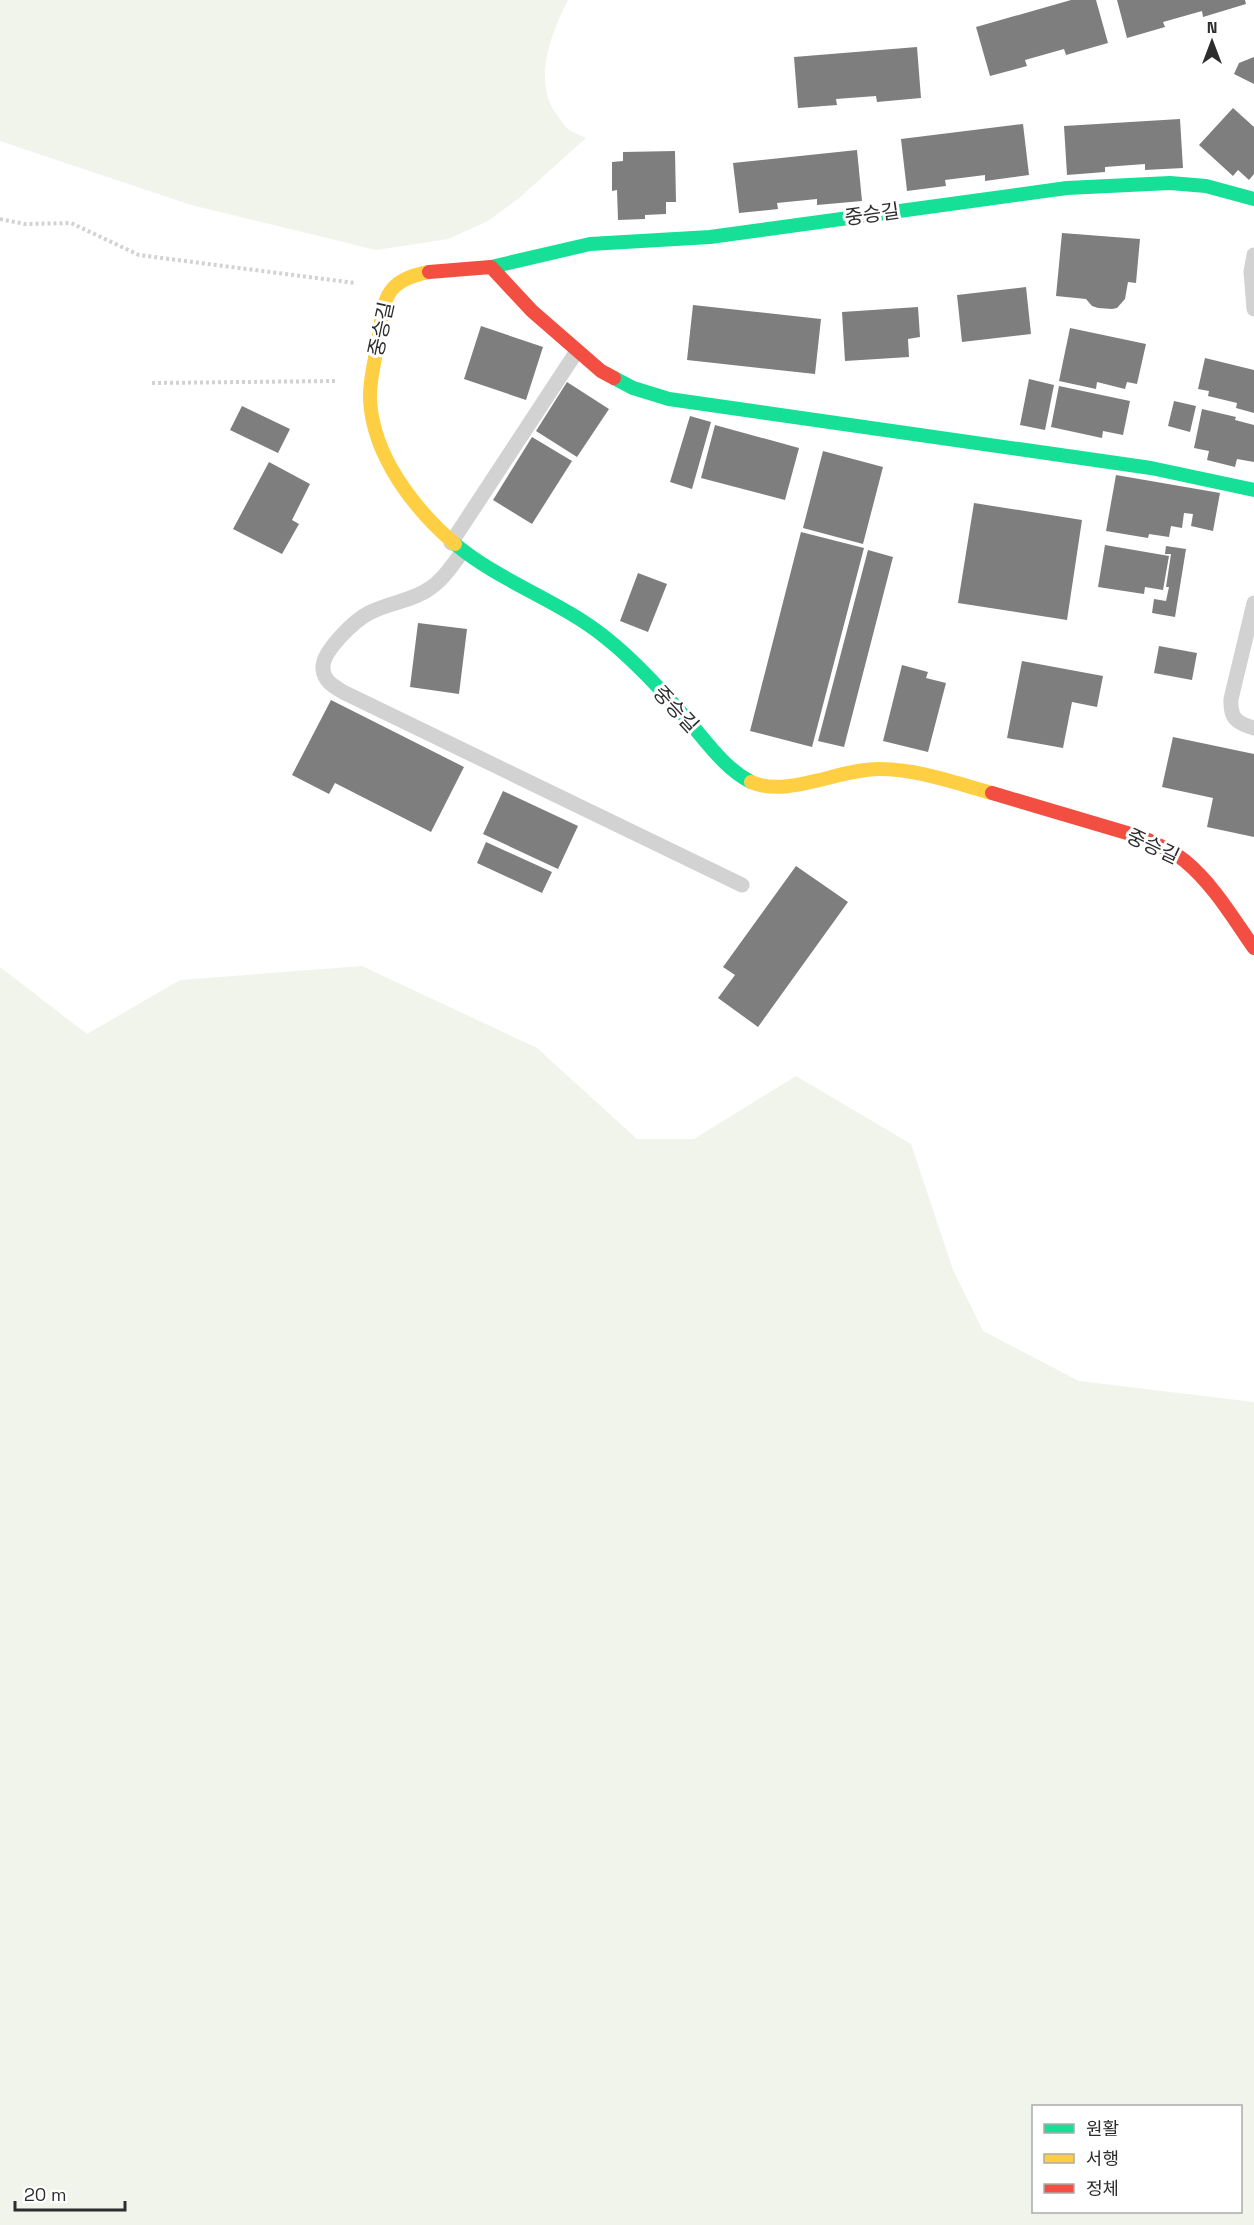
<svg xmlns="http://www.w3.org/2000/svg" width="1254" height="2225" font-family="'Space Grotesk','Noto Sans KR',sans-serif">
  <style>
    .green { fill: #f1f4eb; fill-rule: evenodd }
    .building { fill: #7e7e7e }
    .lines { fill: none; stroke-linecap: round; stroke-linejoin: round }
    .path { stroke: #d2d2d2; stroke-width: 4; stroke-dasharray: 3 3; stroke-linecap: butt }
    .lane { stroke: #d2d2d2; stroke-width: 15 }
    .fast { stroke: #16e098; stroke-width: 14 }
    .slow { stroke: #ffcf43; stroke-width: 14 }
    .jam { stroke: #f24e42; stroke-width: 14 }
    .labels { text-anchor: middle; stroke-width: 6; stroke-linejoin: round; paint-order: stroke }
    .street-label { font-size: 20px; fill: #2d2d2d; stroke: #fff }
  </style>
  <rect width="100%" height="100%" fill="#fff"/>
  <path class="green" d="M0 0H568C551 34 532 81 557 115 561 120 564 126 569 130 574 133 580 135 586 138L519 198 488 221 448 239 376 250 191 205 0 141Z
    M362 966 537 1048 637 1139H694L796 1076 911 1144 953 1270 983 1331 1079 1381 1254 1402V2225H0V967L87 1034 180 980ZM1240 2106V2212H1034V2106Z"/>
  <path class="building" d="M1071 0H1096L1108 43 1066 55 1064 49 1025 60 1027 66 990 76 976 27Z
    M1117 0H1245L1246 4 1203 17 1202 11 1163 22 1165 27 1127 38Z
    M917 47 921 98 877 102 876 96 836 99 837 105 798 108 794 57Z
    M1254 57V84L1234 74 1239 63Z
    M1233 108 1254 127V174L1249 180 1238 170 1233 176 1199 145Z
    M1180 119 1183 168 1145 170V164L1105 167V172L1067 175 1064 126Z
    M1023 124 1029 175 985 181V175L945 180 946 186 907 191 901 139Z
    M857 150 862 201 817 205V199L777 203 778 209 739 213 733 163Z
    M675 151 676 202H666V214L645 215V219L618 220 617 190 612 191V162L623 161V152Z
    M1062 233 1140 239 1136 283 1128 282 1125 299 1117 308 1112 309 1098 308 1092 306 1086 299 1056 296Z
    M1026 287 1031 334 962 342 957 295Z
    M693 305 821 319 815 374 687 360Z
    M918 307 920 337 908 339 909 357 845 361 842 312Z
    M481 326 543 347 526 400 464 379Z
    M1070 328 1146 344 1137 384 1127 382 1125 389 1097 382 1096 389 1059 381Z
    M1205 358 1254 370V413L1236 408 1237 403 1208 396 1209 391 1198 389Z
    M1029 379 1054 385 1045 430 1020 425Z
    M567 382 609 409 577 457 536 431Z
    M1059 386 1130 401 1123 435 1103 431 1102 438 1051 427Z
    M1174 401 1196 406 1190 432 1168 426Z
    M242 406 290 429 278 453 230 430Z
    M1202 409 1236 417 1235 420 1254 425V462L1237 459 1235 467 1207 460 1209 451 1194 448Z
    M690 416 711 422 692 489 670 482Z
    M715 425 799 448 785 500 701 478Z
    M532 437 572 461 532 524 493 500Z
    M823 451 883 467 863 544 803 528Z
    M269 462 310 484 292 520 299 524 282 554 233 529Z
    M1116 475 1220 493 1213 531 1191 526 1193 514 1184 513 1182 528 1171 526 1169 537 1149 534 1148 538 1106 531Z
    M974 503 1082 520 1067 620 958 603Z
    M801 532 864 548 812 747 750 731Z
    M1105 545 1169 556 1163 590 1145 587 1144 594 1098 587Z
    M1166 546 1186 549 1175 617 1152 613 1154 599 1166 601 1169 587H1166L1171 554H1165Z
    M868 550 893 557 844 747 818 741Z
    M638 573 667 584 648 632 620 621Z
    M418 623 467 629 459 694 410 687Z
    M1159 646 1197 653 1192 680 1154 673Z
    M1022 661 1103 676 1097 707 1072 702 1063 748 1007 738Z
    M902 665 928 672 926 678 946 683 928 752 883 741Z
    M331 700 464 767 431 832 335 783 329 794 292 775Z
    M1173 737 1254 754V837L1207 827 1213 798 1162 787Z
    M503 791 578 826 558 869 483 834Z
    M486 842 552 872 542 893 477 863Z
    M796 866 848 902 758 1027 718 998 735 975 723 967Z"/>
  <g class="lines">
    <path class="path" d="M0 219 25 224 71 223 139 255 355 283
      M152 383 335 381"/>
    <path class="lane" d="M1254 255 1251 272 1254 309
      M451 543 577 351
      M463 551C453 564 443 580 429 589 412 601 388 603 369 613 355 620 321 652 323 669 324 681 333 686 343 692L742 885
      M1254 603 1231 699C1230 718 1236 723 1254 728"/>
    <path class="fast" d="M491 267 590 244 710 237 1067 188 1170 183 1206 186 1254 199
      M614 378 633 388 669 399 1151 468 1254 490
      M455 544C500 582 559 600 606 638 635 661 661 690 686 718 706 741 724 768 751 782"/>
    <path class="slow" d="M429 272C386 280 384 297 379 336 376 358 369 378 370 400 373 456 414 509 455 544
      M751 782C787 798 839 769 879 769 918 769 955 783 992 793"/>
    <path class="jam" d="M429 272 491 267 532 311 601 371 614 378
      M992 793 1144 838C1158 845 1173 851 1185 861 1213 884 1233 918 1254 948"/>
  </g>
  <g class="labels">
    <g class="street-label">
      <text transform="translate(872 214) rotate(-8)" y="7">중승길</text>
      <text transform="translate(381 329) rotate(-78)" y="7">중승길</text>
      <text transform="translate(676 709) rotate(47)" y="7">중승길</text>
      <text transform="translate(1153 846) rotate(25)" y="7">중승길</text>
    </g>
  </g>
  <rect x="1032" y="2105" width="210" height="108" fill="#ffffff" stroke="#ababab" stroke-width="1.5"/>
  <rect x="1044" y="2124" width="30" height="9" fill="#16e098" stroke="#ababab" stroke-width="1.5"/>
  <text x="1086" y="2135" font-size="18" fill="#2d2d2d">원활</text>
  <rect x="1044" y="2154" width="30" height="9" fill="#ffcf43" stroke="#ababab" stroke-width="1.5"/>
  <text x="1086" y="2165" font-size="18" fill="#2d2d2d">서행</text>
  <rect x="1044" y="2184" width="30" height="9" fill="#f24e42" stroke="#ababab" stroke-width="1.5"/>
  <text x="1086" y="2195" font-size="18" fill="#2d2d2d">정체</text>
  <g transform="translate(1212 42)" stroke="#ffffff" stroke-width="4.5" paint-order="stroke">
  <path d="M0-4.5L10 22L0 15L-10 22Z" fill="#2d2d2d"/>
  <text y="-9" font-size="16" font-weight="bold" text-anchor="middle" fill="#2d2d2d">N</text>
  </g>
  <path d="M15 2201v9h110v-9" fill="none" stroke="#2d2d2d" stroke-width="3"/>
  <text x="24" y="2201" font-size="18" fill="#2d2d2d" stroke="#ffffff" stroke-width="4.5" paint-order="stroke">20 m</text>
</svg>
